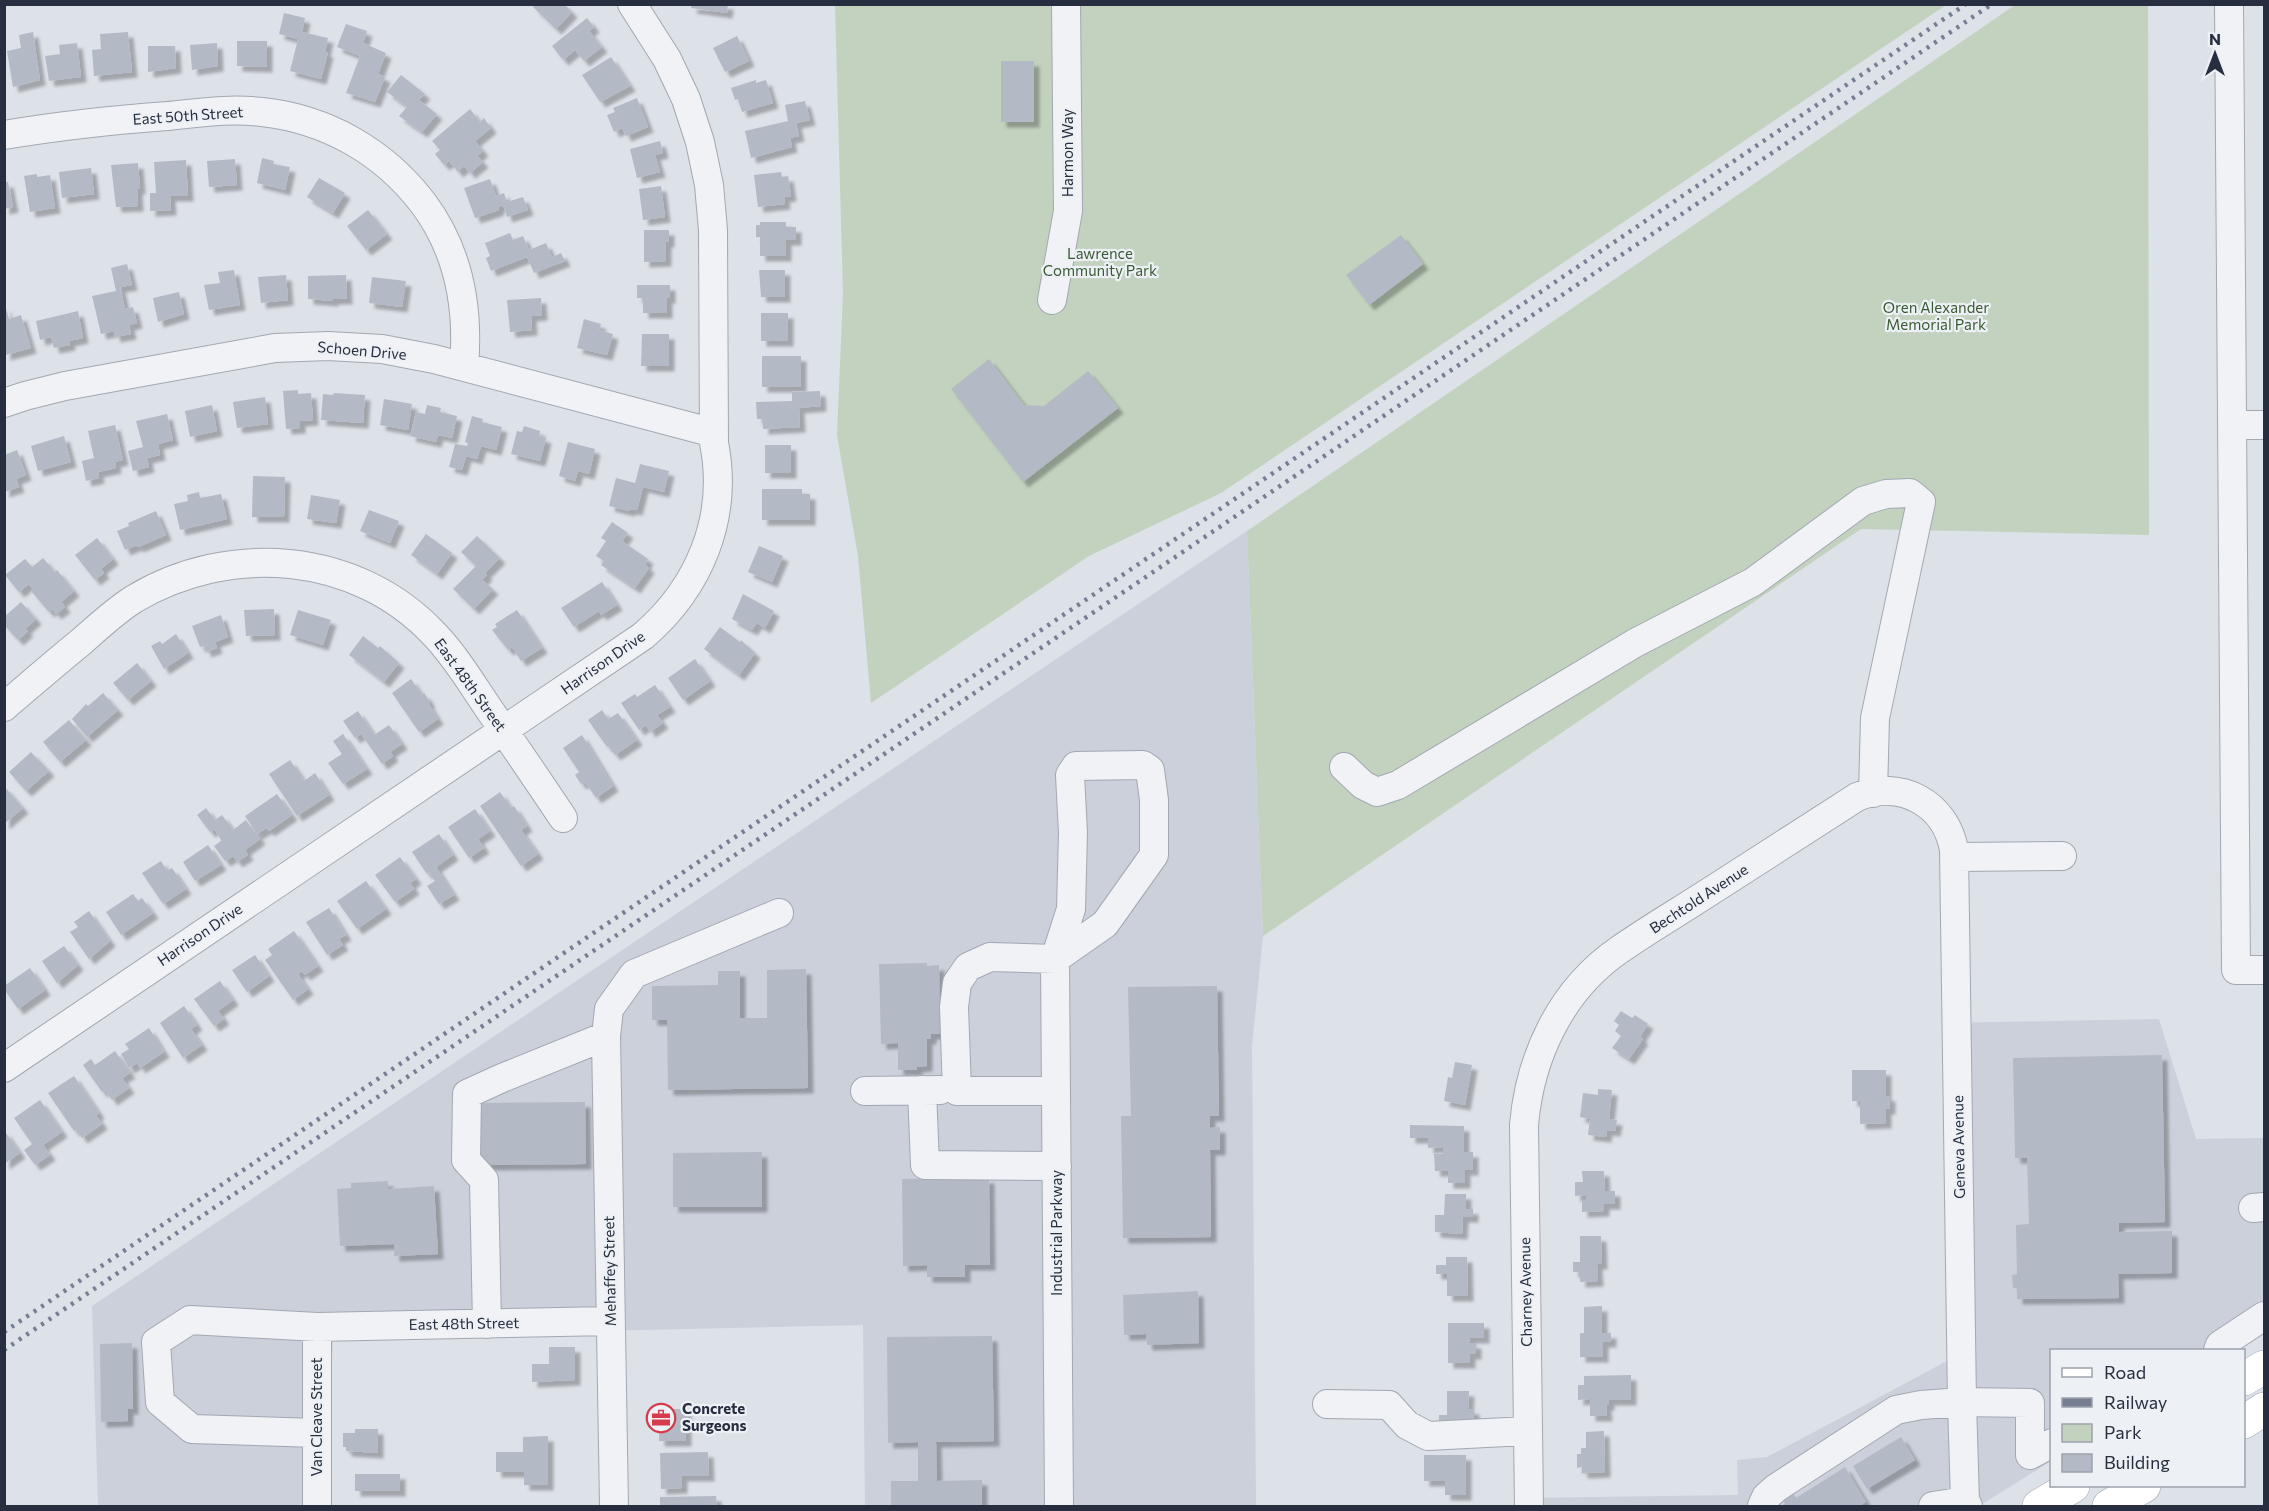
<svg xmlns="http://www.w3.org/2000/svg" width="2269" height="1511" font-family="Commissioner,sans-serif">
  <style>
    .built { fill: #cbd0da }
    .green { fill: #c2d2be }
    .building { fill: #b4bac5; filter: url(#shadow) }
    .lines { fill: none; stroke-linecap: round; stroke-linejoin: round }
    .minor-casing { stroke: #a2a8b2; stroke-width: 30 }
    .major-casing { stroke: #9ca5b4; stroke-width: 34 }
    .minor { stroke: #f0f2f6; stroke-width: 28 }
    .major { stroke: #fff; stroke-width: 33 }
    .rail { stroke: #767f92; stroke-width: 4.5; stroke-dasharray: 3 6; stroke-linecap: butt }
    .labels { text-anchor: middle; stroke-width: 4.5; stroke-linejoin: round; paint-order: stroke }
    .street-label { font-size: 15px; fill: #262e3f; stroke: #edf0f5 }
    .park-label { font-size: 15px; fill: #395b33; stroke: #edf0f5 }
    .poi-label { font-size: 15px; font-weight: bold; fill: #262e3f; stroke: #edf0f5; text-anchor: start }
  </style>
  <defs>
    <filter id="shadow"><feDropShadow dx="5.5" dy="5.5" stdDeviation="1.5" flood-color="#0004"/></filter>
  </defs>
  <rect width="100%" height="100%" fill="#dde1e8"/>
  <path class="built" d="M1247 531 1263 936 1252 1046 1256 1506H865L863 1325 333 1337 325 1504 265 1506H98L92 1306Z
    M2159 1019 2196 1139 2264 1138V1327L2227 1350H2052L2051 1461 1979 1506H1518V1498L1738 1495 1737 1460 1767 1457 1949 1360 1947 1023Z"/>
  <path class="green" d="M835 5H1946L1221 493 1089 556 871 703 858 556 837 435 843 293Z
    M2015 5H2148L2149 535 1861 529 1263 936 1247 531Z"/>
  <path class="building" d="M536 4H564L572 12 556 29 533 7Z
    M692 4H728L727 13 691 8Z
    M284 13 305 18 302 32 328 38 325 52H328L321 79 290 71 298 39 279 34Z
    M587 18 594 27 589 31 602 47 584 61 575 50 563 60 552 46Z
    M346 24 367 31 363 43 386 53 378 74 385 77 375 102 346 93 360 56 337 47Z
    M33 32 40 80 13 87 7 51 21 48 19 35Z
    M128 32 132 72 94 76 92 50 101 49 100 34Z
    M737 36 749 61 725 72 713 48Z
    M237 41H267V67L237 66Z
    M77 43 81 77 49 81 45 56 60 54 59 45Z
    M217 43 218 66 192 70 190 45Z
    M148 46H175L176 68 148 72Z
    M611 57 630 86 600 102 582 75Z
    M1001 61H1034V122H1001Z
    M401 75 425 94 419 100 437 114 422 132 399 116 407 107 387 92Z
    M756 80V83L766 80 773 103 742 112 738 99 735 100 731 88Z
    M637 98 648 127 626 136 622 128 614 132 607 115 615 112 613 108Z
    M805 101 810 120 796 123 799 136 790 138 792 147 751 158 745 131 788 121 785 105Z
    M470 109 480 122 484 118 491 128 475 141 483 151 477 156 483 162 470 173 464 166 458 172 449 161 444 165 435 154 440 150 432 141Z
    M660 141 663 153 655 155 660 172 637 178 630 149Z
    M262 158 274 161 273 164 290 167 285 190 257 183Z
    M235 159 237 185 209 187 207 161Z
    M186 160 188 196H170L171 210 150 211V193H156L154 162Z
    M138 163 140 189H137L138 206 116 207 111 165Z
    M91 168 94 194 62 198 59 172Z
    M781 172 782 177 788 176 791 196 784 197 785 204 758 207 754 175Z
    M37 174V177L50 175 55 208 30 212 24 176Z
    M319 178 345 193 333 213 307 197Z
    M490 179 496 196 504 193 507 202 523 197 528 210 507 217 503 205 498 207 499 210 475 218 464 188Z
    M4 182H8L13 207 4 209Z
    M661 186 665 217 643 220 639 189Z
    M368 210 387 234 366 250 347 226Z
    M760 222H786V227H796V240H786V256H760V237H756V225H760Z
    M644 230H669V242H666V261L644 262Z
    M510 233 513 240 523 236 529 250 546 243 552 257 561 253 565 261 534 273 527 257 491 271 486 258 490 256 485 243Z
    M1401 235 1423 264 1369 305 1346 275Z
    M127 264 132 285 120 287 125 309 133 307 137 323 129 325 131 334 115 337 114 331 101 334 92 296 116 291 111 268Z
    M234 270 240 305 209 310 204 285 220 283 218 272Z
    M759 270H785V297H761Z
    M286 275 288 300 261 303 258 277Z
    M346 275 347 299H333V301L308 299V276Z
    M372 277 406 281 402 307 369 303Z
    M637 285H670V298H667V313H643V298H637Z
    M179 292 184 314 158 322 153 298Z
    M541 298 542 315 531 316 532 330 510 332 507 300Z
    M5 305 9 319 21 315 31 348 5 355Z
    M78 311 83 338 69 341 70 345 54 348 51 337 40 340 36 321Z
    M761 313H788V341H761Z
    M584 319 601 324 599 330 613 334 607 355 577 348Z
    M642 334H669V366H641Z
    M762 356H801V387H762Z
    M989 359 1024 405 1044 406 1088 371 1118 408 1023 482 951 389Z
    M298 390V394L311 393 313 420 300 421V428L286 429 283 391Z
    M820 391 821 406 799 408 800 427 763 429V419H757L756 402 792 401V392Z
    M334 393 365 395 363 423 321 420 323 394 333 395Z
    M265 397 268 424 237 428 233 402Z
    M384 399 412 404 408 430 380 425Z
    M212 405 217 431 190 437 185 411Z
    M427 405 441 408 440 412 457 416 452 438 438 435 436 442 410 436 416 412 425 414Z
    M167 414 173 440 158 444 160 455 147 458 149 467 133 471 128 451 143 447 136 421Z
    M472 416 483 419 482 422 502 427 496 450 481 446 477 459 466 456 462 470 449 467 455 444 467 446 468 443 465 442Z
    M115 425 123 460 115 462 116 468 98 472 99 478 86 481 82 461 94 458 88 431Z
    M524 426 540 431 539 436 546 438 540 461 511 454 517 431 522 432Z
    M64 436 71 462 38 471 31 446Z
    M568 442 595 449 589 474 578 471 575 481 559 476Z
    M765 445H791V473H765Z
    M17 450 26 475 16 479 19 487 4 492V455Z
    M640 464 669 471 664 492 643 487 637 510 630 509 629 511 609 506 616 478 635 483Z
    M253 476 285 477 284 517H252Z
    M762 489H802V494H810V520H762Z
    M199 492 200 498 221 494 227 519 180 530 174 504 188 501 187 495Z
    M311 495 340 500 336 523 307 519Z
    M369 510 399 521 390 543 360 531Z
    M156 511 166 535 138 547 137 545 125 550 117 531 129 526 128 523Z
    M612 522 628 533 622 541 648 559 645 564 649 568 635 588 601 565 604 561 596 556 606 541 601 538Z
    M426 534 452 553 437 574 411 555Z
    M477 536 500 558 485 573 487 575 482 580 493 589 474 609 453 589 476 566 461 552Z
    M97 538 113 559 101 569 104 573 95 580 75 555Z
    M759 546 783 556 772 582 748 572Z
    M43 558 55 572 57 570 74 591 61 602 65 607 56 614 52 609 49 612 31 591 33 589 29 584 19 592 5 575 25 559 32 567Z
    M602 582 617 605 601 615 599 611 574 627 561 608Z
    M743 594 774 611 765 628 757 623 752 630 732 619Z
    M21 602 36 619 25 629 28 631 18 640 4 625V617Z
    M274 609 275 635 246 636 244 610Z
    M298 610 331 620 323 645 290 635Z
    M517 610 542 648 521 661 512 647 508 650 492 630 497 627 495 624Z
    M221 615 228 637 215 642 217 648 206 652 204 646 200 647 192 626Z
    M720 627 740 642 741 640 755 653 739 675 704 649Z
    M176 634 188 653 164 669 151 646 160 641 162 644Z
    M363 636 378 648 380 646 399 663 384 682 349 655Z
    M695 659 710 681 683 700 668 678Z
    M137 663 151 681 128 700 113 683Z
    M411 679 422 695 424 693 430 702 428 703 438 719 419 732 392 693Z
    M655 685 670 707 657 715 663 723 650 732 646 725 639 730 621 703 635 694 637 697Z
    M103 693 118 710 87 737 72 719 86 704 88 706Z
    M602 710 608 719 618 713 637 740 615 755 608 746 607 747 588 720Z
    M358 711 374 735 389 725 402 744 390 752 393 756 382 764 361 734 355 738 343 721Z
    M69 720 86 740 60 762 43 742Z
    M343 734 367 769 343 784 328 763 342 754 333 741Z
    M582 735 613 786 596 798 585 782 581 784 575 775 579 772 563 748Z
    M31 752 49 771 26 791 9 772Z
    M290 760 304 781 315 773 329 795 297 816 269 774Z
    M4 786 23 808 4 824Z
    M500 792 511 808 514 806 527 826 521 830 538 854 521 866 480 806Z
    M277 794 292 815 269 831 267 828 257 834 245 816Z
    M206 808 215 820 222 815 233 830 246 820 260 839 245 850 248 855 237 862 233 856 225 861 214 846 221 841 220 838 214 829 210 832 197 815Z
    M475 809 490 831 478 839 484 848 469 858 448 827Z
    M439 834 453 855 436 867 454 895 439 904 427 886 435 881 429 872 427 874 412 852Z
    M208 845 221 865 195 881 183 862Z
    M400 857 416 879 410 883 414 889 395 902 375 875Z
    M161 861 167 871 172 868 186 889 163 904 142 873Z
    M366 881 386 909 357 929 337 901Z
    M133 894 138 901 142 898 153 913 121 935 106 912Z
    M329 908 346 935 339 939 343 945 327 955 306 922Z
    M89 911 110 941 89 959 70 932 78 927 74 922Z
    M294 931 318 966 305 975 302 971 298 974 308 989 293 1000 265 960 272 955 268 949Z
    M64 946 78 965 57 983 42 961Z
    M255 955 269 976 247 992 232 970Z
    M927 963V966L939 965 940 1034H931V1039H927V1066L917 1067V1070H898V1043L881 1044 879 964Z
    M30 968 45 990 18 1009 4 989V986Z
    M806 969 808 1088 668 1090 667 1020H652V986L718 985V971H740V1018H767V970Z
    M220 981 233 1000 218 1011 224 1019 214 1026 194 999Z
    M1217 986 1219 1116H1210V1128L1220 1127V1150H1210L1211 1237 1123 1238 1121 1116H1131L1128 987Z
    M184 1006 197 1025 191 1029 202 1045 183 1058 160 1023Z
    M1621 1011 1632 1018 1635 1015 1648 1024 1640 1037 1643 1039 1629 1059 1612 1048 1621 1036 1615 1031 1619 1025 1614 1021Z
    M149 1028 164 1052 140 1068 137 1063 129 1068 121 1054 129 1049 125 1044Z
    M115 1051 130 1073 122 1078 129 1088 112 1100 105 1090 102 1092 83 1065 91 1059 95 1065Z
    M2162 1055 2165 1222 2119 1223V1232L2172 1231V1273L2118 1274 2119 1298 2017 1299V1288H2013L2012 1275 2017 1274 2016 1225 2029 1224 2027 1158H2015L2013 1058Z
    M1455 1062 1472 1065 1465 1105 1444 1101 1448 1077 1452 1078Z
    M1852 1070H1886V1096H1890V1109H1886V1123L1860 1124V1101H1852Z
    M74 1076 99 1113 96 1115 102 1124 82 1138 76 1129 74 1131 48 1093Z
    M1598 1089 1612 1090 1609 1119 1617 1120 1615 1131 1607 1130 1606 1137 1588 1135 1590 1119 1580 1117 1583 1093 1598 1095Z
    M40 1100 62 1132 43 1145 50 1155 35 1165 24 1150 32 1144 14 1118Z
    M585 1102 586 1164 476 1165V1103Z
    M1410 1125 1464 1126V1152H1473V1170H1465V1183H1448V1171H1435L1434 1154H1443V1147L1428 1148V1138H1410Z
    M4 1130 20 1153 4 1164Z
    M762 1152V1207H673V1153Z
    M1582 1171H1604L1605 1191H1615V1204H1604V1211L1582 1212V1200H1586V1195L1575 1196V1182H1583Z
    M989 1178 990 1265H965V1277H927V1265L903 1266 902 1179Z
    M388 1181V1189L434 1186 438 1254 394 1256V1244L340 1246 337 1189 351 1188V1183Z
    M1445 1194H1466V1209H1473V1217H1463L1462 1234 1435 1232V1215H1444Z
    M1580 1236H1601L1602 1264H1597L1598 1281 1580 1282V1272H1573V1262H1580Z
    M1446 1257H1467L1468 1296H1447V1274H1436V1265H1446Z
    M1198 1291 1199 1343 1147 1345 1146 1334 1124 1335 1123 1295Z
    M1602 1306V1333H1611V1342H1603V1357H1580V1333H1584V1307Z
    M1448 1323H1484V1338H1470V1343H1476V1354H1470V1363H1448Z
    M992 1336 994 1441 936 1442 937 1481 982 1480V1506H891V1481H918V1442L888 1443 887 1337Z
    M132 1343 133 1409H128V1421L101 1422 100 1344Z
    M549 1347H575V1380L532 1382V1364H549Z
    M1631 1375V1400H1609V1405H1606L1607 1416H1590V1399L1578 1400V1385H1584V1376Z
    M1447 1391H1469L1468 1409H1474V1420L1439 1431V1415H1447Z
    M660 1409H686V1441H659Z
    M355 1429H378V1453L346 1451V1447H343V1433H355Z
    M1604 1431 1605 1472 1582 1473V1467L1577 1468V1454H1581V1448H1586V1432Z
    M548 1436V1485H524V1472H496V1452H523V1437Z
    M1901 1437 1915 1460 1867 1489 1853 1466Z
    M708 1452 709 1476H682V1488L661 1489 660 1453Z
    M1424 1455H1466V1495H1445V1481H1424Z
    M1845 1467 1866 1502 1859 1506H1781L1785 1504 1782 1499 1793 1493 1796 1498Z
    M355 1474H400V1491H355Z
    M716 1496 717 1506H660V1497Z"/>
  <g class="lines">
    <g class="minor-casing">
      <path id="minor" d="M2229 4 2236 970H2264
        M4 135C58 126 113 120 167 116 198 113 230 108 262 112 327 119 384 152 423 203 459 251 469 308 464 366
        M1052 300 1068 211 1066 4
        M4 403 25 396 65 386 275 348 328 346 382 349 434 359 714 433
        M2232 425H2264
        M4 707C30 685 55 663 81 642 98 627 115 611 134 599 229 542 357 551 435 635 457 658 473 686 491 712 515 747 539 782 563 818
        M1344 767 1363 785 1377 792 1398 785 1635 643 1753 582 1863 501 1886 494 1910 493 1921 502 1875 718 1873 793
        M1955 857 2062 856
        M4 1068 643 636C699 588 729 518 714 443L713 230 709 185 700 142 686 99 667 59 632 4
        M922 1090 925 1165 1057 1166
        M865 1091 940 1090
        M1056 1091H957L954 1007 957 983 968 967 990 957 1055 959 1105 924 1154 855V800L1150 770 1143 765 1076 766 1070 775 1073 833 1071 909 1055 959 1059 1506
        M2253 1208 2264 1207
        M487 1324 484 1180 466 1160 467 1094 502 1078 606 1036
        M317 1327V1506
        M2218 1350 2220 1345 2264 1316
        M1327 1404 1389 1405 1407 1425 1428 1436 1528 1431
        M317 1433 192 1429 160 1402 156 1342 190 1320 317 1327 610 1321
        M614 1506 606 1036 609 1009 634 974 779 913
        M1529 1506 1524 1125C1530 1056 1561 990 1619 950 1646 931 1675 914 1703 896 1754 863 1806 830 1857 797 1900 779 1946 803 1954 850L1962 1402 1965 1501 1968 1506
        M1762 1506 1766 1497 1776 1488 1896 1410 1921 1405 1962 1402 2030 1403V1455L2052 1443
        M1933 1506 1965 1501"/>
    </g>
    <g class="major-casing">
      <path id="major" d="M2244 1379 2264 1367
        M2244 1422 2264 1409
        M2039 1506 2073 1486
        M2109 1506 2144 1486"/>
    </g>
    <use href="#minor" class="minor"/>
    <use href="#major" class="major"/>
    <path class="rail" d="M4 1332 1966 4
      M4 1350 1992 4"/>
  </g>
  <defs>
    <g id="office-ring" transform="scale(1.5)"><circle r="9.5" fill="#edf0f5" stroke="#d43b4b" stroke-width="1.5"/><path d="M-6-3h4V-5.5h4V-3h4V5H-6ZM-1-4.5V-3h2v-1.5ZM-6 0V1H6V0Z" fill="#d43b4b"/></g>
  </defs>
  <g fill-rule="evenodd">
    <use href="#office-ring" x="661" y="1418"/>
  </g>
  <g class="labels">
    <g class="street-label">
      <text transform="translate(188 116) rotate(-4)" y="5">East 50th Street</text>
      <text transform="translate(1068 153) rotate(-90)" y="5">Harmon Way</text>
      <text transform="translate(362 351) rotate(5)" y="5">Schoen Drive</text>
      <text transform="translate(603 663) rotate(-35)" y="5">Harrison Drive</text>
      <text transform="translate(470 685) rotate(54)" y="5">East 48th Street</text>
      <text transform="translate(1699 899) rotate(-33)" y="5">Bechtold Avenue</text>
      <text transform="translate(200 935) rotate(-34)" y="5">Harrison Drive</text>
      <text transform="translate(1959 1147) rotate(-91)" y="5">Geneva Avenue</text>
      <text transform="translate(1057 1233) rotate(-90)" y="5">Industrial Parkway</text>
      <text transform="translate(610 1271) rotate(-91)" y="5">Mehaffey Street</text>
      <text transform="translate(1526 1292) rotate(-91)" y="5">Charney Avenue</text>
      <text transform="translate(464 1324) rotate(-1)" y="5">East 48th Street</text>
      <text transform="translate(317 1417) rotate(-90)" y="5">Van Cleave Street</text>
    </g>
    <g class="park-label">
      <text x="1100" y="259">Lawrence<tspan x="1100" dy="17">Community Park</tspan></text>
      <text x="1936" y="313">Oren Alexander<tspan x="1936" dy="17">Memorial Park</tspan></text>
    </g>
    <g class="poi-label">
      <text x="682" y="1414">Concrete<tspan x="682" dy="17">Surgeons</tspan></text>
    </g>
  </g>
  <rect width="2269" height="1511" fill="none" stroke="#262e3f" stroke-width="12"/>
  <rect x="2050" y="1349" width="195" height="138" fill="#edf0f5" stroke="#9da2ac" stroke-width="1.5"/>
  <rect x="2062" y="1368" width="30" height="9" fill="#ffffff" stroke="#9da2ac" stroke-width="1.5"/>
  <text x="2104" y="1379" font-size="18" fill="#262e3f">Road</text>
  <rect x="2062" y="1398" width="30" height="9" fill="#767f92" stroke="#9da2ac" stroke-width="1.5"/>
  <text x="2104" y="1409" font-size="18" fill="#262e3f">Railway</text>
  <rect x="2062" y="1424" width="30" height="18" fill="#c2d2be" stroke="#9da2ac" stroke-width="1.5"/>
  <text x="2104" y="1439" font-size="18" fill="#262e3f">Park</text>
  <rect x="2062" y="1454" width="30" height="18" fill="#b4bac5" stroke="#9da2ac" stroke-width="1.5"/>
  <text x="2104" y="1469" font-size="18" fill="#262e3f">Building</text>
  <g transform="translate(2215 54)" stroke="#edf0f5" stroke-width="4.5" paint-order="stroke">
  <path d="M0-4.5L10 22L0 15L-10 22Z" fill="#262e3f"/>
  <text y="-9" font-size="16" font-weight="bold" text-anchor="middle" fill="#262e3f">N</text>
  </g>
</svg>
